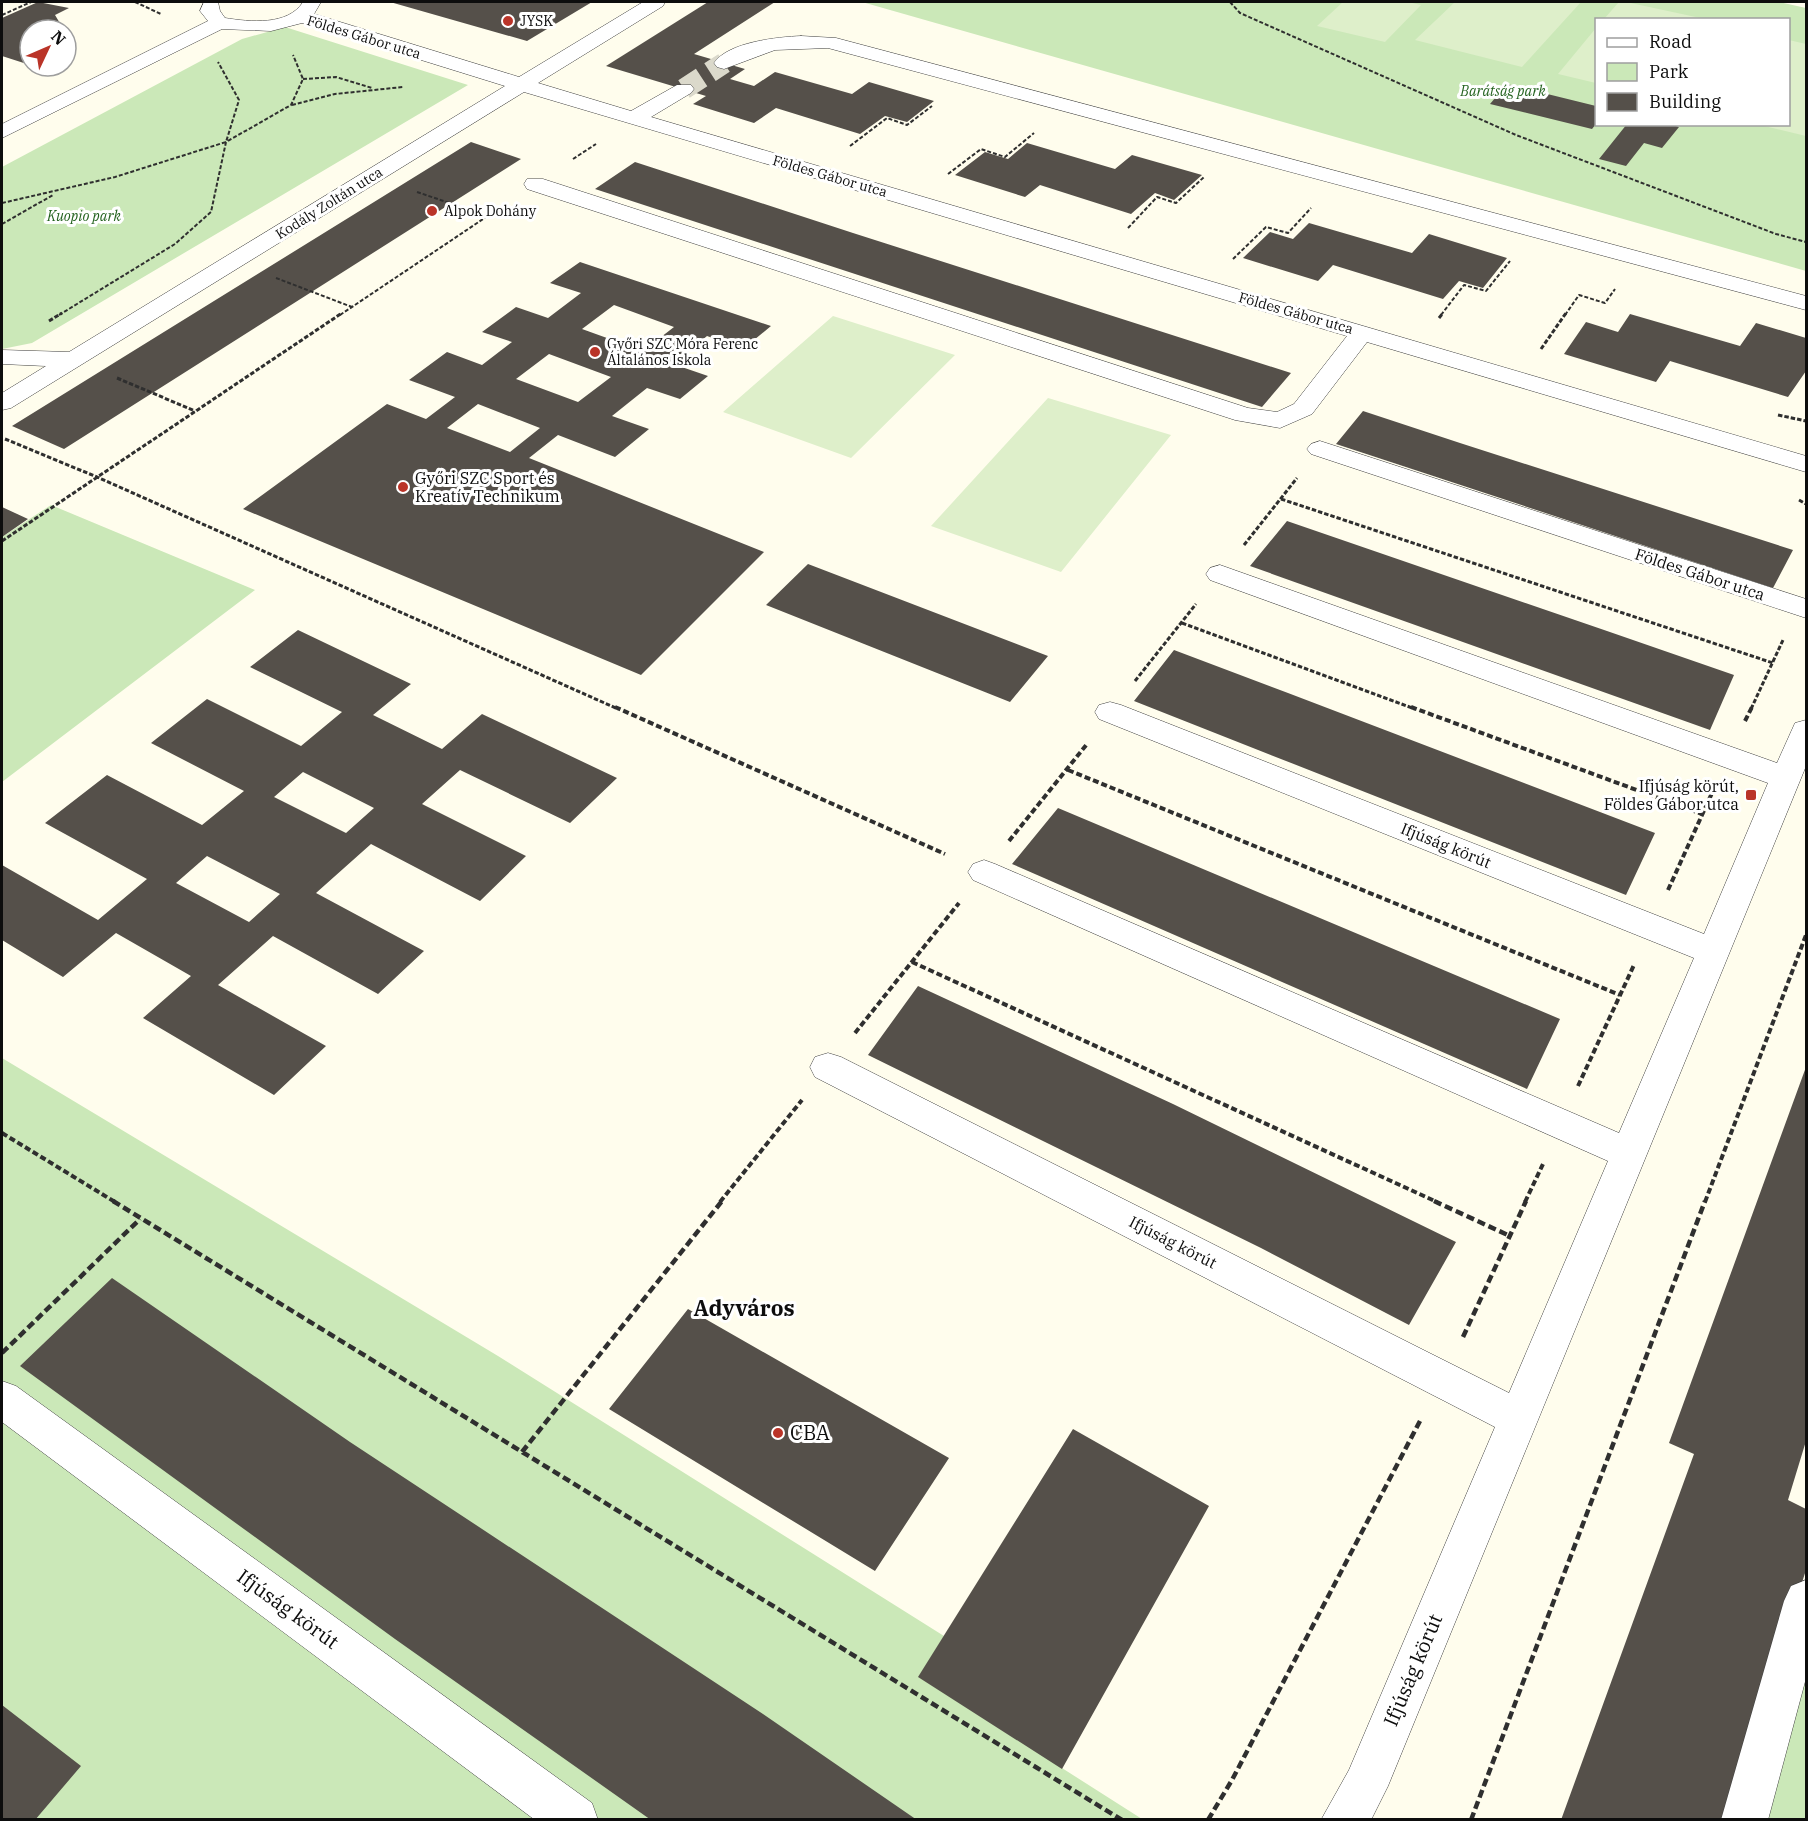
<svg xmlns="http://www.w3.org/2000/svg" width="1808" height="1821" font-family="'IBM Plex Serif',serif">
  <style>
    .green { fill: #cbe8b8; fill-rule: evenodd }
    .pitch { fill: #deefca }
    .building { fill: #55504a; fill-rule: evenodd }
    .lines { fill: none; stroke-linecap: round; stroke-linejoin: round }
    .minor-tunnel { stroke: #dbd9cb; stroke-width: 21; stroke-dasharray: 21 10; stroke-linecap: butt }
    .minor-casing { stroke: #404040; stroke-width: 1 }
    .path-far3 { stroke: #2f2f2f; stroke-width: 2; stroke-dasharray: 4 2; stroke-linecap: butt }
    .path-far2 { stroke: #2f2f2f; stroke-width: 3; stroke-dasharray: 4.5 2; stroke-linecap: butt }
    .path-far1 { stroke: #2f2f2f; stroke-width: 4; stroke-dasharray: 6 3; stroke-linecap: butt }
    .path { stroke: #2f2f2f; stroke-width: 4.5; stroke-dasharray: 8 4; stroke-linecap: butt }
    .minor { fill: #fff; fill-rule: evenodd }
    .poi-dot { fill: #ba3428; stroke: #fff; stroke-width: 2 }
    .labels { text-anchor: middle; stroke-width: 6; stroke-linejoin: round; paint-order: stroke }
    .far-poi-label { font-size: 14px; fill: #0d0d0d; stroke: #fff; text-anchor: start }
    .far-street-label { font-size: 14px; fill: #0d0d0d; stroke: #fff }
    .far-park-label { font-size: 14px; font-style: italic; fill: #24631f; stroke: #fff }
    .poi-label { font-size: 16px; fill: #0d0d0d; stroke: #fff; text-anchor: start }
    .street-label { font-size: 16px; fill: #0d0d0d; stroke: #fff }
    .near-poi-label { font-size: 20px; fill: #0d0d0d; stroke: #fff; text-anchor: start }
    .near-street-label { font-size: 20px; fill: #0d0d0d; stroke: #fff }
    .district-label { font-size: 22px; font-weight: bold; fill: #0d0d0d; stroke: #fff }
  </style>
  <rect width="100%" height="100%" fill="#fffded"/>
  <path class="green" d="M862 2H1779L1806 8V271ZM1596 20H1788V124H1596Z
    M285 27 468 85 32 343 2 349V167L242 39Z
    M51 505 255 590 2 782V537Z
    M2 1058 498 1356 944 1636 919 1677 1142 1819H2Z
    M1806 1670V1819H1764Z"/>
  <path class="pitch" d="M1343 2H1408L1421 5 1385 42 1317 26Z
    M1455 2H1581L1522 67 1415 40Z
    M1619 2H1626L1705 19H1604Z
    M1596 28V83L1558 74Z
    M1789 40 1806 44V136L1760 125 1788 124Z
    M833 316 955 355 851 458 723 412Z
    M1048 398 1171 435 1061 572 931 526Z"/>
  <path class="building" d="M38 2 69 8 55 15 64 30H30V65L2 56V18Z
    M390 2H592L527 41Z
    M708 2H775L694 54 745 69 730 79 754 86 775 72 852 94 869 82 934 101 907 122 885 116 860 134 776 108 754 123 693 104 706 96 606 66Z
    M1507 84 1596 106V124L1592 129 1490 104Z
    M1627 124H1670L1679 127 1662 148 1644 143 1626 166 1599 159Z
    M471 142 521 159 64 449 12 426Z
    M1027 143 1115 169 1132 155 1202 175 1174 200 1155 193 1131 214 1040 185 1025 197 955 175 985 152 1008 159Z
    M635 162 853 233 1291 373 1262 407 595 189Z
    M1309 223 1412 253 1429 234 1507 258 1483 288 1459 281 1443 299 1333 265 1318 281 1243 258 1270 232 1293 239Z
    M580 262 771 326 743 349 707 336 673 364 708 376 680 399 647 388 612 416 649 429 615 457 558 435 529 458 764 552 641 675 243 509 387 404 426 419 455 397 409 380 447 352 482 365 512 342 482 332 516 307 548 318 581 293 550 283ZM614 305 674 327 643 351 582 329ZM549 354 611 377 578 402 516 379ZM478 404 540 428 510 452 447 428Z
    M1630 314 1740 346 1756 323 1806 338V371L1788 397 1670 361 1656 382 1564 354 1586 322 1618 332Z
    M1363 411 1460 443 1793 550 1773 588 1336 444Z
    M2 507 28 519 2 537Z
    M1287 521 1607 631 1734 675 1710 730 1250 566Z
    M808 564 1048 656 1010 702 766 605Z
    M298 630 411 684 373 715 442 749 482 714 617 778 570 823 460 770 422 804 526 856 480 901 371 844 316 893 424 951 378 994 273 936 218 985 326 1046 274 1095 143 1018 191 976 116 933 63 977 2 940V865L98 920 147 879 45 823 107 775 202 825 244 791 151 743 207 699 301 746 342 712 250 667ZM303 772 374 808 346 833 274 797ZM207 856 280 894 249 922 176 883Z
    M1174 650 1288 693 1655 833 1626 895 1134 701Z
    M1058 808 1560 1019 1527 1089 1012 864Z
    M918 986 1173 1104 1456 1242 1409 1325 1261 1248 868 1055Z
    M1806 1067V1441L1788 1500 1806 1509V1570L1726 1820H1561L1694 1454 1669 1443Z
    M112 1278 350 1442 763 1714 917 1820H651L395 1639 20 1366Z
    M688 1309 949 1458 875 1571 609 1409Z
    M1073 1429 1209 1506 1062 1769 918 1677Z
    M2 1705 81 1766 35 1820H2Z"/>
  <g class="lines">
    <path class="minor-tunnel" d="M684 89 724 63"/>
    <g class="minor-casing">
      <path id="minor" d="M204 2H218L220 11 225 18C250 22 288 26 303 2H321L314 14 519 77 643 2H665L663 6 538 83 631 111 677 85H691L694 89 691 93 651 117 1806 456V472L1367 342 1312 414 1280 428 1235 420 527 189 524 184 527 179H543L1248 408 1277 412 1294 404 1347 336 524 92 11 408 2 410V393L46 366 2 364V350L69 352 505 86 302 23 271 31 222 29 2 138V124L208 21 200 11Z
        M801 36 836 38 1806 296V310L828 48 775 50 724 69 717 67 714 63C728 42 778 37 801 36Z
        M1320 441 1806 599V618L1311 454 1307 449 1311 444Z
        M1220 565 1777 763 1795 723 1806 720V766L1388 1786 1371 1820H1321L1349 1770 1495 1427 815 1077 810 1067 815 1057 828 1053 841 1057 1509 1393 1608 1161 973 880 968 872 973 864 984 860 995 864 1619 1133 1694 958 1099 719 1095 712 1099 705 1110 702 1121 705 1704 934 1768 783 1210 580 1206 574 1210 568Z
        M2 1381 16 1386 592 1803 598 1820H535L2 1422Z
        M1806 1580V1678L1768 1820H1721L1784 1601 1791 1586Z"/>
    </g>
    <path class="path-far3" d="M135 2 161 14
      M1027 2H1032
      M1230 2 1240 13 1516 135 1776 234 1806 242
      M2 15 31 2
      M303 79 336 77 372 88
      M292 105 335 94 403 87
      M850 146 887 118 907 125 932 106
      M573 159 596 144
      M948 174 981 149 1005 157 1034 133
      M417 192 488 216
      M2 203 115 177 226 142 239 100 218 62
      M2 224 53 195
      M1128 228 1157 197 1176 203 1204 177
      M1233 259 1266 227 1288 233 1311 208
      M276 278 352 307
      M59 315 175 244 211 212 226 142 291 105 303 79 293 55
      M340 315 504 205
      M1441 315 1464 285 1486 291 1510 261
      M1565 315 1579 295 1605 303 1615 289"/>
    <path class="path-far2" d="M1439 318 1443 313
      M49 321 62 313
      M1541 349 1566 313
      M117 378 195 411
      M1778 415 1806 421
      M5 439 97 477 618 709
      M1281 499 1773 663
      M1799 500 1806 504
      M2 541 342 313
      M1244 545 1297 478
      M1182 623 1415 709
      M1135 681 1196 604
      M1751 709 1783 640"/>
    <path class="path-far1" d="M615 707 945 854
      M1411 707 1702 814
      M1745 721 1752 707
      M1068 770 1620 995
      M1009 841 1087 744
      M1668 890 1712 793
      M912 962 1437 1202
      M855 1033 959 903
      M1578 1086 1634 965
      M2 1133 115 1202
      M720 1202 802 1100
      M1525 1202 1543 1164
      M1705 1202 1806 935"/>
    <path class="path" d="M113 1201 1122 1820
      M1434 1201 1510 1236
      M1463 1337 1526 1201
      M2 1353 140 1219
      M522 1452 722 1201
      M1208 1820 1232 1780 1420 1421
      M1471 1820 1705 1201"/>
    <use href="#minor" class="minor"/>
  </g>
  <g class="poi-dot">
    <circle cx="508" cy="21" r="6"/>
    <circle cx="432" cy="211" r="6"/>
    <circle cx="595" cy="352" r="6"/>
    <circle cx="403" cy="487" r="6"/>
    <rect x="1745" y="789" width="12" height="12" rx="3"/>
    <circle cx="778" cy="1433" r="6"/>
  </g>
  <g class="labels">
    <g class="far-poi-label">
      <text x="520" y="26">JYSK</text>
      <text x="444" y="216">Alpok Dohány</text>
      <text x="607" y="349">Győri SZC Móra Ferenc<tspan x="607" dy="16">Általános Iskola</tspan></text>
    </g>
    <g class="far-street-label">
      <text transform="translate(364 37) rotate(17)" y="5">Földes Gábor utca</text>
      <text transform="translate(830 176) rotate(16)" y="5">Földes Gábor utca</text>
      <text transform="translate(329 203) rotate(-32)" y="5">Kodály Zoltán utca</text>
      <text transform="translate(1296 313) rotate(16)" y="5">Földes Gábor utca</text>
    </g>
    <g class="far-park-label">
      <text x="1503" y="96">Barátság park</text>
      <text x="84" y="221">Kuopio park</text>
    </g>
    <g class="poi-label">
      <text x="415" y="484">Győri SZC Sport és<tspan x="415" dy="18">Kreatív Technikum</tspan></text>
      <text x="1739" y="792" text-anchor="end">Ifjúság körút,<tspan x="1739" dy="18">Földes Gábor utca</tspan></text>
    </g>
    <g class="street-label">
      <text transform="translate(1700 574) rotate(18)" y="6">Földes Gábor utca</text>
      <text transform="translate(1446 845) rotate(22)" y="6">Ifjúság körút</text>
      <text transform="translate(1173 1242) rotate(27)" y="6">Ifjúság körút</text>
    </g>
    <g class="near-poi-label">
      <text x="790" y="1440">CBA</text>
    </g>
    <g class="near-street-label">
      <text transform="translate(288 1609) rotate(36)" y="7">Ifjúság körút</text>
      <text transform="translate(1413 1670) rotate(-67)" y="7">Ifjúság körút</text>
    </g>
    <g class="district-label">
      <text x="744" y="1316">Adyváros</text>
    </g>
  </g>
  <rect width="1808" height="1821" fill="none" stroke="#0d0d0d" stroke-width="6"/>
  <rect x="1595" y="18" width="195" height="108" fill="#ffffff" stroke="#9e9e9e" stroke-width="1.5"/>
  <rect x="1607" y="38" width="30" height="9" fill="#ffffff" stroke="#9e9e9e" stroke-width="1.5"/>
  <text x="1649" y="48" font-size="18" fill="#0d0d0d">Road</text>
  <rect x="1607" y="63" width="30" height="18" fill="#cbe8b8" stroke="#9e9e9e" stroke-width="1.5"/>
  <text x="1649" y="78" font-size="18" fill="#0d0d0d">Park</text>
  <rect x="1607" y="93" width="30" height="18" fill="#55504a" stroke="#9e9e9e" stroke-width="1.5"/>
  <text x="1649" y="108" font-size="18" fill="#0d0d0d">Building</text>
  <g transform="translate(48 48) rotate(46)"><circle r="28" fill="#ffffff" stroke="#9e9e9e" stroke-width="1.5"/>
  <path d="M0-4.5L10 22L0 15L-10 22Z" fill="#ba3428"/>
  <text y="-9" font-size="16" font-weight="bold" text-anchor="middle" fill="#0d0d0d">N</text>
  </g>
</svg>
